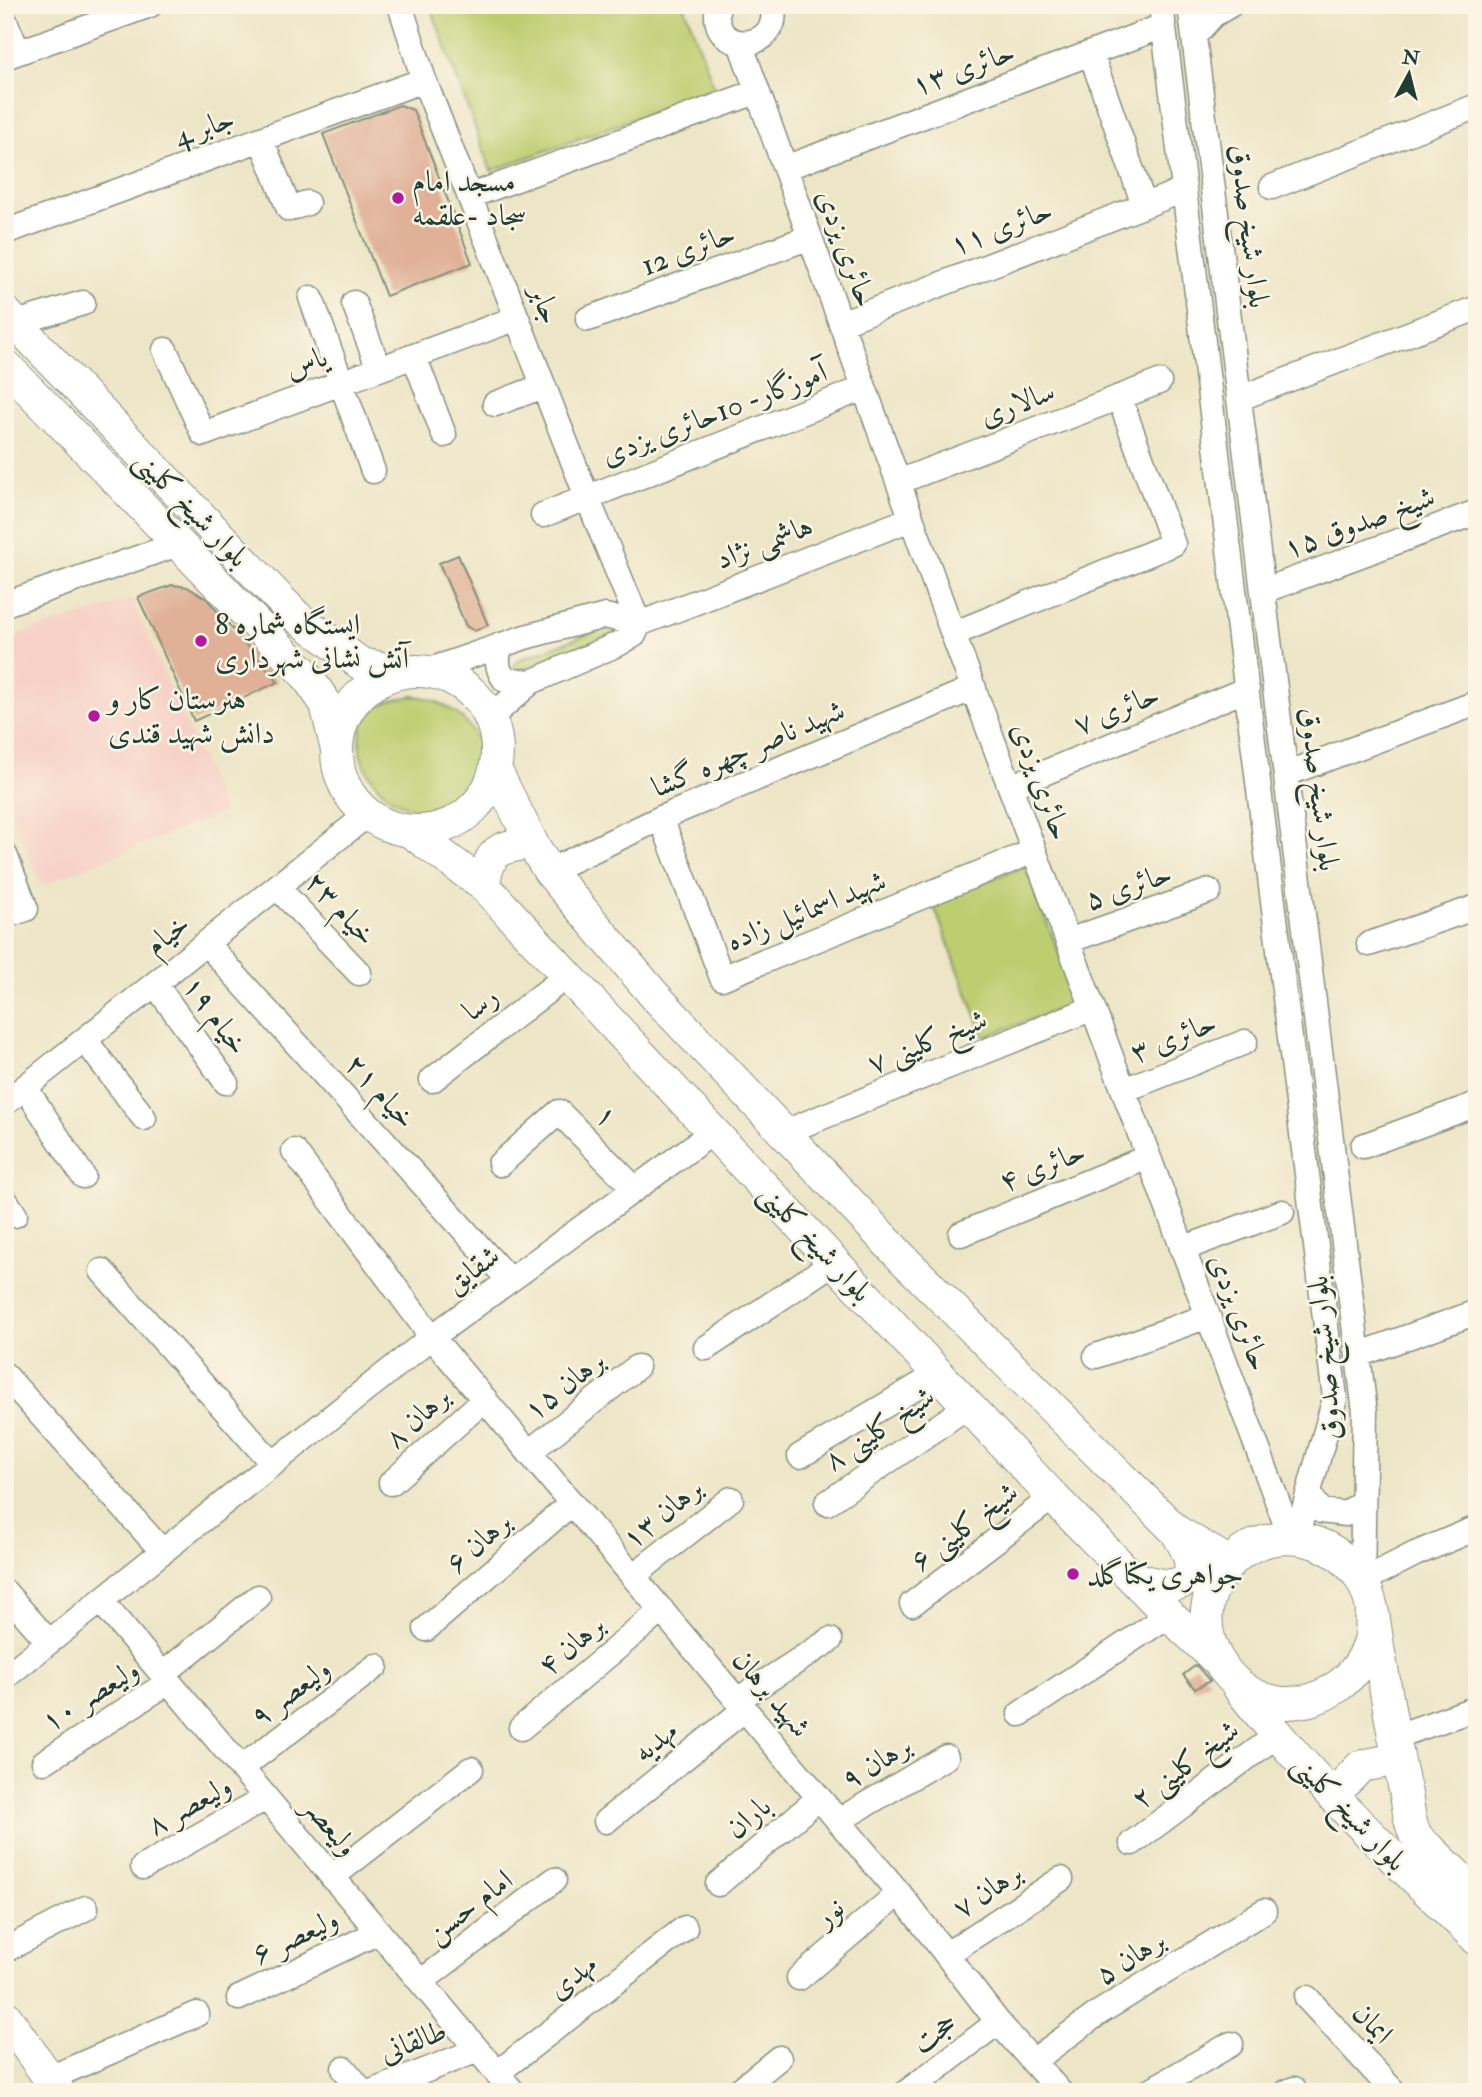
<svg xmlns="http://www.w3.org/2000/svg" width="1482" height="2097" font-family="'IM FELL Double Pica',Amiri,serif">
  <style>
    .built { fill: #f7d1c7 }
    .green { fill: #bdcd6f; stroke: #6e8552; stroke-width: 2 }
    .building { fill: #e0b097 }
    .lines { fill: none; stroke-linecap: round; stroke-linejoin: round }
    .minor-casing { stroke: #86917d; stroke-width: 27 }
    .major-casing { stroke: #86917d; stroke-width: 34 }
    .minor { stroke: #fff; stroke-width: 24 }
    .major { stroke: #fff; stroke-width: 32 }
    .poi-dot { fill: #b5179e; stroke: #fcf5e5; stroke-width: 2.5 }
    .labels { text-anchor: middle; stroke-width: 5; stroke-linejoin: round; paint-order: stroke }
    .street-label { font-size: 30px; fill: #1f3d34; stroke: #fcf5e5 }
    .poi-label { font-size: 30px; fill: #1f3d34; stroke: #fcf5e5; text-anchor: start }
  </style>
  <rect width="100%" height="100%" fill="#fcf5e5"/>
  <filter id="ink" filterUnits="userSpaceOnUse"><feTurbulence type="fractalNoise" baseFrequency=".0143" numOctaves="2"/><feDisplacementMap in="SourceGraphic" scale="14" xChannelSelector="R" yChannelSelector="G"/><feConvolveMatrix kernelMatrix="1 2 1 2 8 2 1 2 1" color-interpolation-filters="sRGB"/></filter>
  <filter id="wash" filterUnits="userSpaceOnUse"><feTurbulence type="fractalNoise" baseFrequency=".00686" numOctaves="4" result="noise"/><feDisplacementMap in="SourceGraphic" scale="28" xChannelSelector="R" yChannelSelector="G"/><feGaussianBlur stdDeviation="1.57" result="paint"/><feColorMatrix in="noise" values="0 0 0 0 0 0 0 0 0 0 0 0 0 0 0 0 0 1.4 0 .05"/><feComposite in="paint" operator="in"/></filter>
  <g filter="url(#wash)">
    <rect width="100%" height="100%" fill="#ece5c6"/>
    <path class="built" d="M132 599 224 812 41 885 5 794V639Z"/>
    <path class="green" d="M430 5H684L715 89 491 171Z
      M623 621V630L517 671 513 668 518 660Z
      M414 696C458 700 503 748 471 791 464 800 457 806 446 808 380 825 327 735 383 704 393 699 404 698 414 696Z
      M1025 866 1078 1002 984 1037 932 901Z"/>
    <g id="blocks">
      <path class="building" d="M400 105 413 110 472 263 386 296 323 134Z
        M458 555 488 625 475 631 466 626 439 563Z
        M172 585 187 587 207 599 278 682 194 721 138 597Z
        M1196 1665 1210 1681 1195 1689 1183 1675Z"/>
    </g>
  </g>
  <g filter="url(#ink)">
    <use href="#blocks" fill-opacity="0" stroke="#86917d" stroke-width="2"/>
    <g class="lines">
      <g class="minor-casing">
        <path id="minor" d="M400 5 424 80 587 497 639 624
          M718 5C707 58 785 52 772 5
          M1161 5 1335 1398 1296 1538
          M1190 5 1365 1412 1362 1581 1415 1554 1477 1528
          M5 21 18 52
          M1194 36 1213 15 1230 5
          M740 43 953 634 1291 1538
          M1091 54 1144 205
          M5 57 150 5
          M261 139 289 209 307 203
          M785 168 1163 26
          M1272 187 1477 106
          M470 196 756 92
          M5 232 424 80
          M311 298 373 471
          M354 303 379 369
          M588 319 810 237
          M16 323 83 303
          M841 323 1184 190
          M165 350 203 434 517 318
          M414 356 444 435
          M1240 398 1477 308
          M495 404 543 386
          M898 482 1159 382
          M543 515 864 388
          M1263 591 1477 512
          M5 604 178 544
          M639 624 911 519
          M953 634 1173 544 1119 397
          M500 645C497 660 496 668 505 680L531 682
          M427 671 525 637 605 616 639 624
          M491 717 531 682 618 644 634 635 639 624
          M1286 774 1477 703
          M1010 787 1247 689
          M661 818 722 978 1034 851
          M5 855 26 909 5 916
          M549 871 661 818 974 688
          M277 887 359 973
          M1068 941 1209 891
          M206 943 509 1280
          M1369 944 1477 907
          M155 984 226 1082
          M85 1040 144 1118
          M432 1080 568 975
          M25 1087 83 1176
          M1124 1090 1245 1042
          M5 1103 367 815
          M785 1132 1093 1008
          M1363 1146 1477 1104
          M294 1151 432 1337 899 1893 998 2022 1060 2092
          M500 1164 559 1112 635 1189
          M5 1200 15 1215
          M961 1234 1148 1157
          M1182 1249 1282 1212
          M102 1271 273 1464
          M706 1348 834 1262
          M1358 1355 1477 1312
          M1096 1356 1208 1316
          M5 1375 163 1552
          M529 1452 637 1367
          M800 1456 938 1374
          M391 1483 485 1399
          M1309 1494 1321 1511 1346 1514 1363 1501
          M827 1503 968 1406
          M633 1576 731 1499
          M5 1592 49 1642
          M101 1601 513 2092
          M912 1604 1053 1497
          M426 1629 572 1503
          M163 1674 258 1597
          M5 1677 432 1337 713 1132
          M737 1700 830 1640
          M1020 1714 1169 1615
          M521 1728 662 1610
          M1394 1737 1477 1708
          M44 1762 169 1682
          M241 1768 376 1666
          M606 1821 745 1709
          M838 1821 946 1757
          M1132 1843 1276 1736
          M143 1867 266 1798
          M332 1877 471 1769
          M718 1884 819 1798
          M5 1950 86 1908
          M947 1954 1061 1879
          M799 1978 899 1893
          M422 1981 554 1880
          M239 1998 379 1932
          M1307 1998 1394 2092
          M1033 2061 1100 2012 1264 1911
          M344 2069 363 2092
          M497 2073 685 1928
          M50 2078 197 2014
          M371 2092 478 2050
          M737 2092 779 2058
          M907 2092 998 2022
          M1148 2092 1231 2044
          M1287 2092 1294 2089"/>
      </g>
      <g class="major-casing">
        <path id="major" d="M5 312 297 617 361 664 400 672
          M5 365 306 675 326 704 336 746
          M337 751a80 80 0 1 1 160 0a80 80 0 1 1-160 0Z
          M496 771 532 843 549 871 655 996 904 1260 1176 1531 1230 1563
          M411 832 483 885 1053 1497 1169 1615 1216 1659
          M483 885C491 850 496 847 532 843
          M1134 1578C1156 1584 1170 1591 1190 1578 1193 1557 1186 1549 1176 1531
          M1372 1609C1371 1618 1372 1627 1371 1636 1362 1678 1319 1709 1276 1702 1233 1694 1202 1652 1207 1609 1210 1585 1227 1561 1247 1549 1266 1538 1288 1536 1309 1541 1331 1547 1351 1561 1362 1581 1374 1602 1375 1630 1379 1653 1388 1700 1395 1748 1406 1794 1408 1805 1410 1827 1416 1835 1419 1841 1426 1846 1431 1850 1446 1865 1462 1880 1477 1895
          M1239 1688C1310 1779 1394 1859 1477 1939
          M1333 1795 1361 1766 1398 1759
          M5 2016 59 2092"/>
      </g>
      <use href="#minor" class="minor"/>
      <use href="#major" class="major"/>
    </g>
  </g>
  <g class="poi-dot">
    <circle cx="398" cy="198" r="7"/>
    <circle cx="201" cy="641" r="7"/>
    <circle cx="94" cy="716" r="7"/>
    <circle cx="1073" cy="1574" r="7"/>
  </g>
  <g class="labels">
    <g class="street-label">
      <text transform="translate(963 68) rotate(-20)" y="10">حائری ۱۳</text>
      <text transform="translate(204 127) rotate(-20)" y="10">جابر 4</text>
      <text transform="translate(1250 226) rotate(83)" y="10">بلوار شیخ صدوق</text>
      <text transform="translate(1001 227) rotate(-21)" y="10">حائری ۱۱</text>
      <text transform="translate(847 248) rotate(70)" y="10">حائری یزدی</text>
      <text transform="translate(688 249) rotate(-21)" y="10">حائری 12</text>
      <text transform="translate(546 304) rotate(69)" y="10">جابر</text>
      <text transform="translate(306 362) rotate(-20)" y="10">یاس</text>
      <text transform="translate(1017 403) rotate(-21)" y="10">سالاری</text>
      <text transform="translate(714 413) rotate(-21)" y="10">آموزگار- 10حائری یزدی</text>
      <text transform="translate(192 508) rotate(46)" y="10">بلوار شیخ کلینی</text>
      <text transform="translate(1359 522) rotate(-20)" y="10">شیخ صدوق ۱۵</text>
      <text transform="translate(764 542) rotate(-21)" y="10">هاشمی نژاد</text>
      <text transform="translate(1116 709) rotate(-22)" y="10">حائری ۷</text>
      <text transform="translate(748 748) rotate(-23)" y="10">شهید ناصر چهره گشا</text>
      <text transform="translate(1042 781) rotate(70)" y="10">حائری یزدی</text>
      <text transform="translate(1320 789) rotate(83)" y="10">بلوار شیخ صدوق</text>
      <text transform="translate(1128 886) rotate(-19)" y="10">حائری ۵</text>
      <text transform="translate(341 908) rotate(47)" y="10">خیام ۲۳</text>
      <text transform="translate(806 910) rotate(-22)" y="10">شهید اسمائیل زاده</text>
      <text transform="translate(167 934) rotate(-38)" y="10">خیام</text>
      <text transform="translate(480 1003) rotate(-38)" y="10">رسا</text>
      <text transform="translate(216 1015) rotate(54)" y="10">خیام ۱۹</text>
      <text transform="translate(1173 1037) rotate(-22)" y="10">حائری ۳</text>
      <text transform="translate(927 1041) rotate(-22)" y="10">شیخ کلینی ۷</text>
      <text transform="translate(381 1091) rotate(48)" y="10">خیام ۲۱</text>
      <text transform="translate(607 1115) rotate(46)" y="10">۱</text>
      <text transform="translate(1042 1166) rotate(-22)" y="10">حائری ۴</text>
      <text transform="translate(816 1242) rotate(47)" y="10">بلوار شیخ کلینی</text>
      <text transform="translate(472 1269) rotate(-36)" y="10">شقایق</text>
      <text transform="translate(1240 1312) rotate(69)" y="10">حائری یزدی</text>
      <text transform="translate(1324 1358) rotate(-95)" y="10">بلوار شیخ صدوق</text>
      <text transform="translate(564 1385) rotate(-38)" y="10">برهان ۱۵</text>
      <text transform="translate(417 1417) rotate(-42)" y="10">برهان ۸</text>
      <text transform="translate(879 1428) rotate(-34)" y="10">شیخ کلینی ۸</text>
      <text transform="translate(662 1513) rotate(-39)" y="10">برهان ۱۳</text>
      <text transform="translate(964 1526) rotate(-37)" y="10">شیخ کلینی ۶</text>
      <text transform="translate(478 1542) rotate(-41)" y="10">برهان ۶</text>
      <text transform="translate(571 1645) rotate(-40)" y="10">برهان ۴</text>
      <text transform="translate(290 1692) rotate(-37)" y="10">ولیعصر ۹</text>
      <text transform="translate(772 1693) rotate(50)" y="10">شهید برهان</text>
      <text transform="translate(90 1695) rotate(-32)" y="10">ولیعصر ۱۰</text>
      <text transform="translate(655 1741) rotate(-39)" y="10">مهدیه</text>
      <text transform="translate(876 1762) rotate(-31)" y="10">برهان ۹</text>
      <text transform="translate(1185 1764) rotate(-37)" y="10">شیخ کلینی ۲</text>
      <text transform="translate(189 1805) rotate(-29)" y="10">ولیعصر ۸</text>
      <text transform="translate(1350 1812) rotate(46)" y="10">بلوار شیخ کلینی</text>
      <text transform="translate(748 1817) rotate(-40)" y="10">باران</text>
      <text transform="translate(331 1826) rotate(50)" y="10">ولیعصر</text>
      <text transform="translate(987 1890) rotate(-33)" y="10">برهان ۷</text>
      <text transform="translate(469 1906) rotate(-37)" y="10">امام حسن</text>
      <text transform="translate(829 1912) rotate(-40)" y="10">نور</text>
      <text transform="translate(295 1936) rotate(-25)" y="10">ولیعصر ۶</text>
      <text transform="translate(1130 1957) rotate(-32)" y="10">برهان ۵</text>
      <text transform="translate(572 1976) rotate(-38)" y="10">مهدی</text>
      <text transform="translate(1373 2023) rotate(47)" y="10">ایمان</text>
      <text transform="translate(934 2032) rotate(-37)" y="10">حجت</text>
      <text transform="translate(413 2041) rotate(-21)" y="10">طالقانی</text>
    </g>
    <g class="poi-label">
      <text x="412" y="191">مسجد امام<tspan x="412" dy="34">سجاد -علقمه</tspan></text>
      <text x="215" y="634">ایستگاه شماره 8<tspan x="215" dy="34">آتش نشانی شهرداری</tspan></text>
      <text x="108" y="709">هنرستان کار و<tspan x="108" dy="34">دانش شهید قندی</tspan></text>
      <text x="1087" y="1584">جواهری یکتاگلد</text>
    </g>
  </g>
  <rect width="1482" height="2097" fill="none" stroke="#fcf5e5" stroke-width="28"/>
  <g transform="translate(1409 74) rotate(7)" stroke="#fcf5e5" stroke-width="5" paint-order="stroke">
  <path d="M0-5L12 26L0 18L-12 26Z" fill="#1f3d34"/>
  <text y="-10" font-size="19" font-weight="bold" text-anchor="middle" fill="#1f3d34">N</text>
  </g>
</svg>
